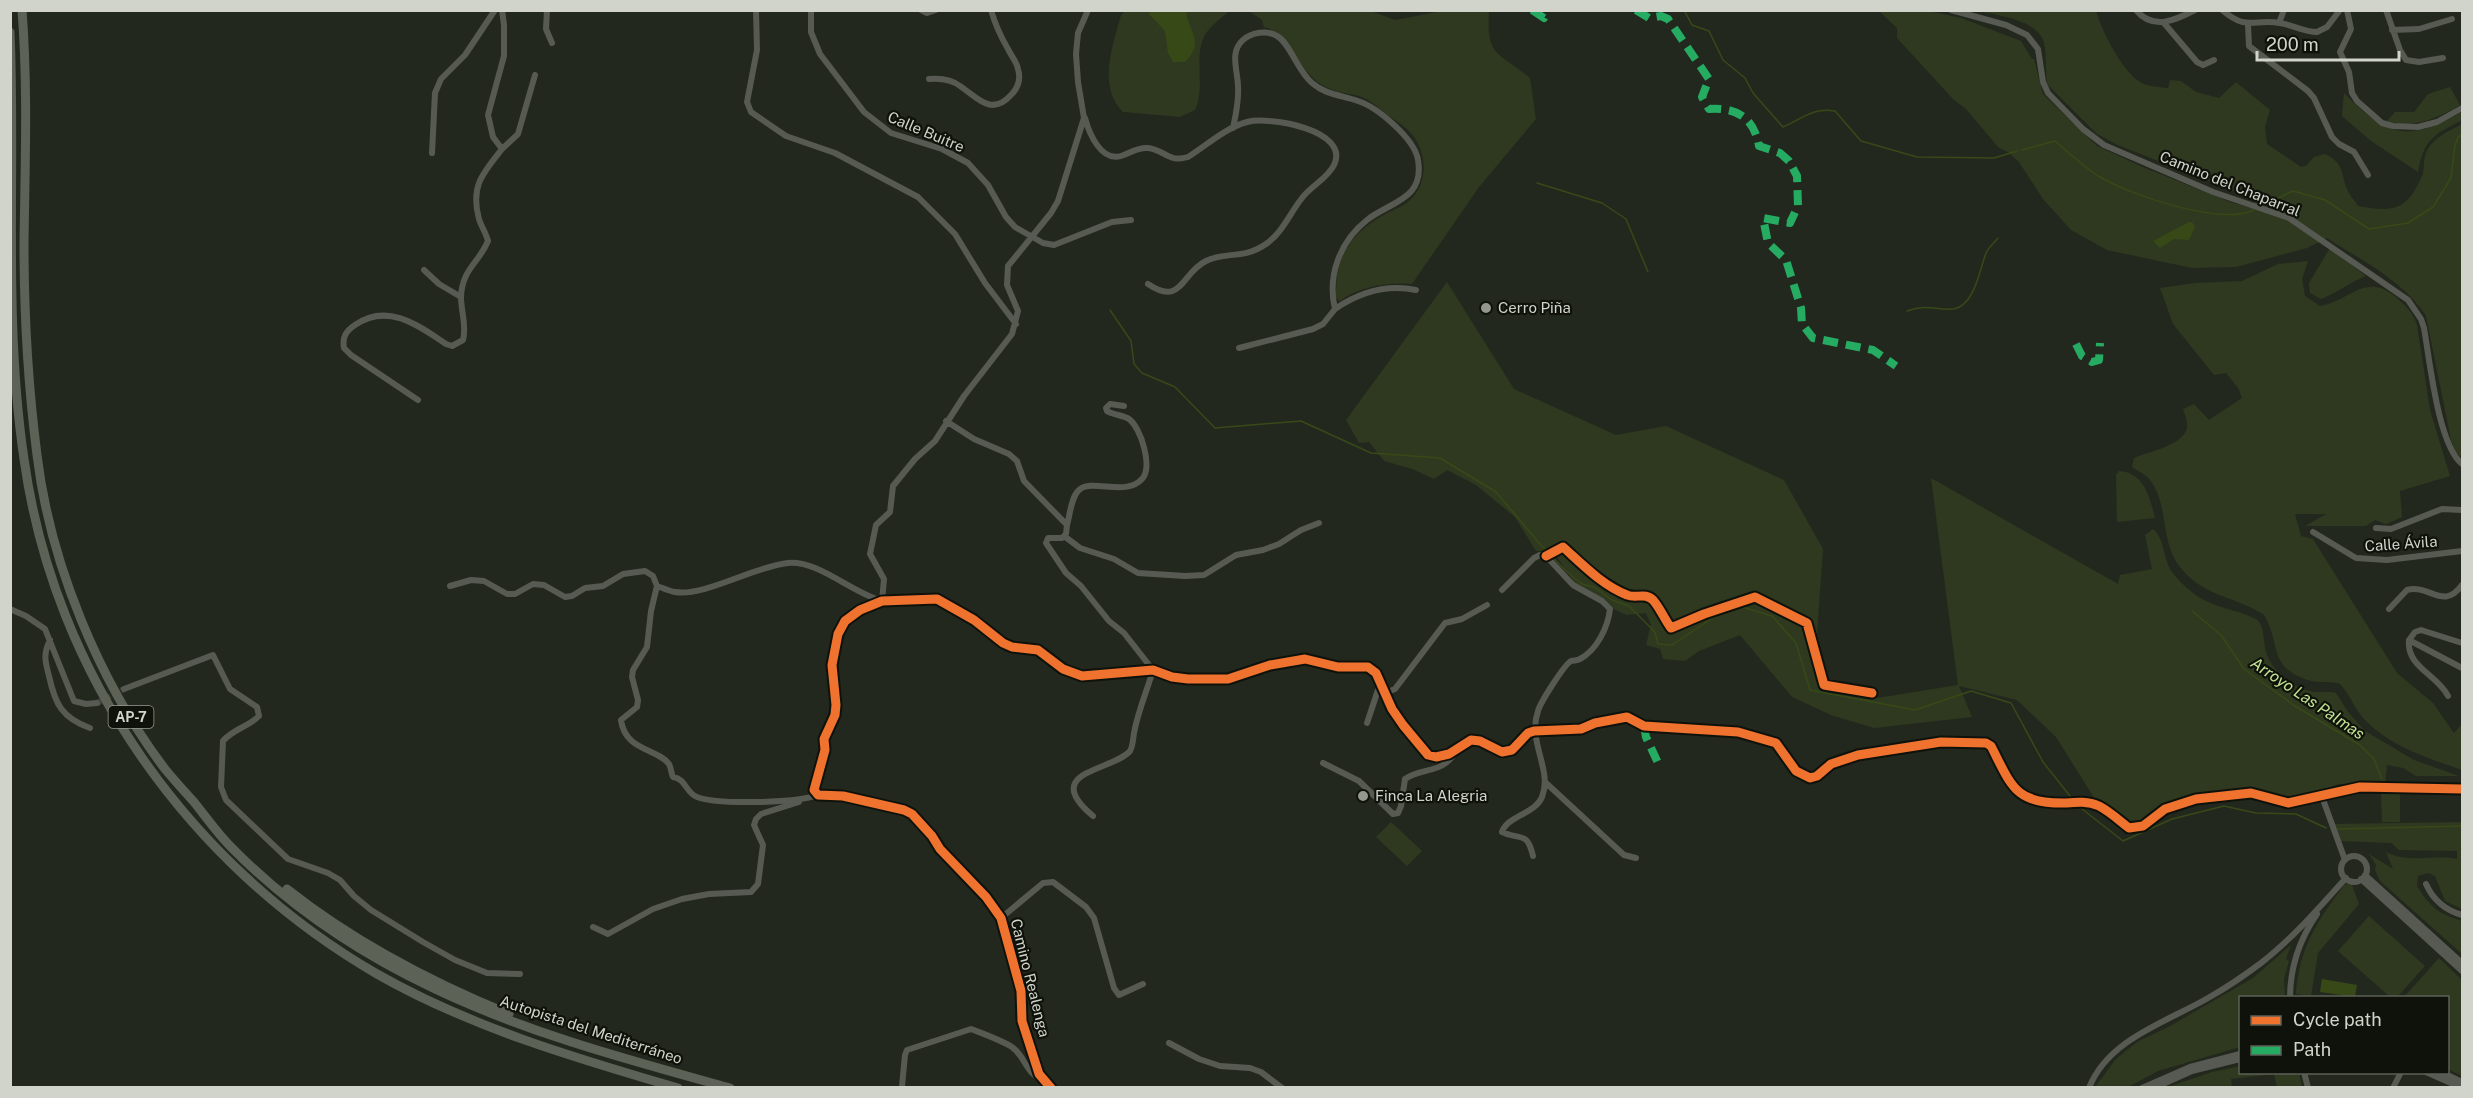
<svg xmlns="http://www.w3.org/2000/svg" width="2473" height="1098" font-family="'Public Sans',sans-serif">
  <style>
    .green { fill: #2f391f }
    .water { fill: #384918 }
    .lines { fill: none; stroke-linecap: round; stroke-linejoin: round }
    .stream { stroke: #384918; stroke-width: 1.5 }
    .minor-tunnel { stroke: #3d4238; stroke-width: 6; stroke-dasharray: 6 3; stroke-linecap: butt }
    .minor { stroke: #575a52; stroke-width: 6 }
    .highway { stroke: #5d6256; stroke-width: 9 }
    .quiet { stroke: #26ab63; stroke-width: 8; stroke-dasharray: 15 8; stroke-linecap: butt }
    .cycleway-casing { stroke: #0f120b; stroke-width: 13 }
    .cycleway { stroke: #ef722f; stroke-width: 9 }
    .poi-dot { fill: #93988e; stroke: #0f120b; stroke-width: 2 }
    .labels { text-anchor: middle; stroke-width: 4.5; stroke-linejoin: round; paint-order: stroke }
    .shield { fill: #0f120b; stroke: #969a91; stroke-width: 1.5 }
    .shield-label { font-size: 14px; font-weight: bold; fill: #d0d4ca }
    .street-label { font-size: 15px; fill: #d0d4ca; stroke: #0f120b }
    .poi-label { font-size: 15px; fill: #d0d4ca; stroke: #0f120b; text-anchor: start }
    .water-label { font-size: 16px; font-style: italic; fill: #c2e291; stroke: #0f120b }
  </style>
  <rect width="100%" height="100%" fill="#23281e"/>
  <path class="green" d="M1125 11H1229C1222 18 1210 26 1205 35 1193 56 1206 87 1195 110L1180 117 1123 112C1097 87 1113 44 1121 15Z
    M1249 11H1371L1395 20 1442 11H1489C1486 58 1498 51 1530 78L1536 119 1479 187 1412 284C1389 282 1359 286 1340 301L1336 298C1335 259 1348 236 1382 216 1391 210 1402 208 1410 200 1430 182 1427 148 1408 130 1402 124 1393 119 1386 114 1378 107 1369 99 1359 96 1349 93 1338 93 1328 88 1295 74 1297 36 1264 27L1262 20Z
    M1879 11H1928L1961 18 2021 41 2032 59H2034L2043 94 2097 146 2145 168 2230 202 2251 208 2256 200 2118 145 2097 134 2047 84C2046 75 2046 49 2044 42 2036 19 1999 16 1979 11H2096C2102 31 2124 76 2144 84 2151 87 2161 87 2168 88L2170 80 2181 81 2196 92 2219 98 2236 82 2270 110 2265 126 2267 144 2301 167 2306 166 2314 157 2325 154C2345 164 2340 172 2347 189 2349 195 2355 200 2358 206 2393 212 2406 212 2422 176 2425 169 2423 160 2426 153 2432 138 2449 131 2462 124V458L2456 452 2451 440 2426 316C2404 281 2361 260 2327 238L2307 248 2236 267 2192 268 2107 250 2071 230 2043 199 2019 162 2008 152 1998 147 1966 109 1953 99 1897 38V28Z
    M2450 87 2460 105C2438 118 2414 129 2387 121L2395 112H2414L2428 94Z
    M2344 93C2387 137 2407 143 2462 112V120C2434 135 2424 138 2418 172L2371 141 2342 116Z
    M2330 248 2366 276C2350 282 2337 293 2321 299L2310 293 2309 283Z
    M2308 261 2302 279 2305 296 2320 306C2351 301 2366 270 2398 299 2407 307 2413 313 2417 325L2430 410 2450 476 2400 491 2402 517 2386 524 2375 520 2366 526H2305L2326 514H2295L2301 536 2313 539 2397 673 2433 703 2454 733 2462 724V770C2428 758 2389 746 2364 719 2354 708 2350 694 2340 684 2330 680 2319 684 2308 680 2266 667 2282 641 2263 614 2232 595 2201 597 2177 563 2161 539 2168 503 2150 480 2146 474 2137 471 2132 467L2134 458C2148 452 2182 446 2187 428 2188 422 2185 415 2183 409L2194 404 2209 420 2242 398 2238 388 2226 373 2214 375 2173 324 2160 288 2195 283 2242 281 2278 264Z
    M1447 282 1514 389 1616 435 1666 426 1784 480 1823 549 1817 634 1827 693 1877 698 1958 685 1931 478 2118 584 2120 575 2152 569 2145 535 2153 529C2165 538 2163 560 2172 572 2180 582 2193 595 2204 600 2221 609 2241 611 2258 620 2265 630 2263 641 2266 652 2272 672 2296 691 2317 692 2324 692 2329 691 2336 693L2348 712 2365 731 2414 760 2459 776H2416L2403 768 2387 765 2385 785 2339 784 2300 798 2284 799 2257 790 2201 794 2160 808 2144 821 2129 824 2096 801 2056 737 2017 700 1959 686 1972 717 1874 728 1831 715 1792 697 1740 635 1699 651 1685 661 1663 659 1660 649 1646 645 1651 625 1646 613 1627 615 1604 605 1578 588 1553 551H1536L1515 517 1476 485 1447 470 1434 479 1412 469 1384 461 1369 442 1359 443 1346 420Z
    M2119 471C2144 472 2150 498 2155 518L2117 522 2116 475Z
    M2381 794H2400V822H2382Z
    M1391 822 1422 851 1407 866 1376 837Z
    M2462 822V909L2445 901 2435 876 2428 873 2418 876 2417 886C2430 907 2439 914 2462 921V954L2380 881 2375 870 2376 865 2369 854 2393 869 2386 852C2408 864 2433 854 2457 859V851L2399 850 2391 843 2339 841 2334 824Z
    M2345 884 2352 885 2359 904 2318 953 2311 996 2296 994C2299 947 2318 920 2345 884Z
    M2369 916 2425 966 2397 997H2390L2338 951Z
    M2291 945 2286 959 2289 961 2284 978 2285 997 2240 998V1047L2158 1071 2128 1087H2095L2116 1059 2137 1042 2170 1026 2253 978Z
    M2439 958 2462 980V1076L2448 1069V998L2404 997Z
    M2240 1066V1072L2299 1073 2302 1087H2277L2274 1074 2231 1079 2232 1087H2168L2212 1072Z"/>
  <path class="water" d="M1150 11H1186C1188 32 1206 41 1185 62H1173L1168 53 1165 31 1149 14Z
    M2189 222H2192L2195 227 2189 240 2174 239 2160 248 2153 241Z
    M2322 979 2357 985 2355 997 2320 992Z"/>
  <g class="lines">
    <path class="stream" d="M1684 10 1692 25 1709 31 1723 60 1745 78 1753 93 1783 127C1802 119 1813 107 1835 111L1861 141 1917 157 1994 158 2017 151
      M2022 150 2055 141C2069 153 2083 166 2098 176 2130 195 2220 226 2254 210
      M1537 183 1602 203 1626 219 1648 272
      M2261 206 2293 191 2325 200 2369 229 2408 223 2433 207 2451 178 2455 146 2458 137 2462 135
      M1110 310 1131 341 1134 364 1142 373 1175 387 1215 428 1301 421 1371 453 1440 458 1496 492 1540 544 1567 572 1582 584 1594 587 1612 600 1629 606 1655 632 1658 644 1672 645 1714 617 1742 607 1772 616 1796 643 1810 690 1915 710 1971 691 2011 703 2043 762 2074 801
      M1907 311C1929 303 1936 311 1954 309 1975 305 1980 268 1986 253 1989 247 1994 243 1998 238
      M2192 611 2221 635 2244 669 2295 706 2360 745 2374 759 2382 779
      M2077 805 2123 841 2172 819 2224 806 2256 813 2296 814 2326 828
      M2338 829 2462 826"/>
    <path class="minor-tunnel" d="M97 703 124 689"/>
    <path class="minor" d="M547 10 546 29 552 43
      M756 10 757 50 747 102 751 112 786 136 835 153 918 197 955 234 985 283 1016 324
      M811 10V32L820 54 864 112 891 133 942 149 968 163 988 185 1006 217 1015 227 1043 243 1054 245 1112 222 1131 220
      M921 10 927 13 936 10
      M1951 10 2006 25 2027 35 2038 49 2043 82 2048 93 2083 129 2104 145 2213 192 2289 218 2408 300 2421 319 2424 328C2430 362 2438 444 2462 464
      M2136 10C2153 31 2176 20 2195 10
      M2222 10C2248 32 2253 18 2280 23 2293 25 2304 32 2317 32L2327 27 2340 10
      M2347 10 2351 29 2340 52 2349 72 2352 93 2357 101 2382 123 2393 126 2418 127 2437 122 2462 108
      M2386 10 2400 50 2406 60 2419 62 2443 58
      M2164 23 2197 62 2203 65 2214 60
      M2279 23 2284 10
      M2248 24 2249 46 2308 91 2314 98 2332 137 2339 144 2354 152 2368 175
      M2392 30 2419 29 2452 19
      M929 79C940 78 951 79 960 86 977 97 991 117 1011 95 1018 88 1021 79 1018 69 1017 62 1011 56 1008 49 1001 37 995 24 991 10
      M1085 118C1089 133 1101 162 1121 156 1131 153 1137 147 1148 148 1165 150 1168 163 1188 157 1207 145 1225 128 1247 122 1269 116 1351 130 1334 165 1328 178 1311 186 1302 198 1290 213 1283 232 1266 244 1243 260 1225 251 1206 261 1181 273 1182 307 1148 284
      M1233 128C1236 114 1239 101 1238 87 1238 71 1229 52 1243 40 1252 32 1267 30 1277 36 1290 43 1297 70 1312 83 1326 95 1341 95 1358 101 1377 107 1415 139 1418 160 1425 200 1389 202 1367 220 1340 241 1327 276 1335 309L1323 324 1313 329 1239 348
      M502 149 518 134 535 75
      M432 153 435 93 441 79 465 55 495 10
      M424 270 439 284 461 297
      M1335 309C1360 292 1386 284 1416 290
      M418 400 351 355 344 348C342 337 346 331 355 325 388 302 419 326 446 344L452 346 463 340C467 326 461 312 461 297 462 269 479 263 488 241 486 233 481 226 479 219 470 186 483 173 502 149L493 137 488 115 504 56V25L502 10
      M946 421 974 439 1009 454 1017 461 1024 481 1067 525 1066 534 1062 538H1048L1046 543 1066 573 1081 586 1109 621 1124 633 1153 670C1147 691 1138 711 1134 733 1133 739 1133 746 1130 751 1113 771 1039 771 1093 816
      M1067 525C1070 515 1071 497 1079 490 1092 478 1126 497 1142 479 1153 467 1141 428 1129 419 1123 415 1113 415 1107 411L1106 408 1110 404 1124 406
      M2376 528 2391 529 2442 509 2462 510
      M2313 532 2356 558 2387 560 2462 551
      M1064 536 1080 548 1114 559 1138 573 1185 576 1204 575 1236 555 1263 550 1279 544 1301 530 1319 523
      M450 586 471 580 484 581 507 594H515L533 584 544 585 565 597 572 596 585 588 603 586 623 574 645 571 653 576 657 586C663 588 669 591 675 592 704 597 755 566 788 563 818 560 852 593 882 601L884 579 870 554 876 525 890 512 893 486 915 459 935 441 964 396 1012 334 1018 311 1007 285 1008 266 1051 213 1058 201 1084 118 1078 82 1076 54 1078 33 1088 10
      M657 586 651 611 647 647 633 670 632 677 638 700 637 707 621 720C625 751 657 748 669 764 671 767 671 773 673 777 686 779 686 793 697 797 718 805 796 803 818 795
      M1502 590 1534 558 1540 555 1546 556 1573 585 1602 601 1610 609C1608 627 1597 650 1580 659 1577 661 1574 660 1571 661 1564 665 1540 703 1538 711 1527 742 1553 770 1542 797 1535 814 1507 816 1502 832 1520 841 1527 830 1533 856
      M10 609 26 616 45 629 74 701 86 704 97 703
      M2389 609 2407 590C2430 584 2443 611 2462 585
      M50 640C43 654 45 661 49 676 55 704 62 718 90 728
      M2409 640 2462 668
      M124 689 213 655 230 689 257 707 259 716C248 727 233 729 223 741L221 787 226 800 288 859 328 873 340 880 354 896 371 910 423 942 455 960 487 973 520 974
      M1385 693 1395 689 1445 623 1462 619 1487 605
      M2448 696C2438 675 2406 667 2409 640L2415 632 2421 630 2462 643
      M1367 723 1378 690 1383 688
      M1323 763 1359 781 1393 814 1398 813 1401 806 1405 779C1423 766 1443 776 1457 749
      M1545 782 1624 855 1636 858
      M2321 794 2345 860
      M2341 869a13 13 0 1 1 26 0a13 13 0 1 1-26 0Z
      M2365 875 2462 963
      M2361 879 2462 971
      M2426 884C2433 900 2445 910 2462 915
      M1001 918 1043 883 1053 882 1086 907 1094 918 1114 988 1119 995 1143 984
      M593 927 608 934 653 909 682 899 709 894 751 892 758 884 763 845 754 825 756 819 761 814 799 802
      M2290 998C2290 966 2299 940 2317 914
      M1169 1043 1199 1059 1220 1066 1250 1068 1261 1072 1282 1088
      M2304 1072 2308 1088
      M2426 1072 2462 1088
      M2441 1072 2462 1082
      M902 1086 905 1055 907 1050 971 1029C984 1034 1001 1040 1012 1047 1025 1056 1026 1074 1042 1079
      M1051 1088 1039 1074 1022 1021 1021 991 1001 918 986 897 940 849 932 836 912 814 904 810 843 796 818 795 814 790 825 750 824 739 835 715 836 705 832 665 838 634 845 621 860 610 882 601 937 599 974 620 1003 643 1012 647 1038 650 1063 669 1082 676 1153 670 1172 677 1188 679H1228L1270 665 1305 659 1338 667H1368L1376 673 1392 709 1403 725 1428 755 1436 757 1449 754 1471 740 1480 741 1502 752 1512 750 1528 733 1534 731 1581 729 1595 723 1627 717 1644 726 1738 732 1776 743 1796 771 1810 778 1817 776 1831 764 1858 755 1941 742 1986 743 1991 746C2012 787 2015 804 2066 803 2077 802 2088 801 2099 806 2109 811 2120 821 2129 828L2143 826 2165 809 2196 799 2251 793 2288 803 2360 787 2462 789
      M2089 1088C2108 1039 2167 1022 2208 998 2226 988 2245 975 2261 963 2293 938 2319 908 2346 878
      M2142 1088 2190 1067 2240 1054
      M2154 1088 2192 1071 2240 1059
      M2393 1088 2401 1072"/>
    <path class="highway" d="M22 10C28 88 25 166 24 244 24 314 28 385 37 455 50 563 99 682 165 769 174 780 184 791 194 802 206 817 217 833 231 847 288 905 359 953 433 988 527 1033 629 1060 730 1088
      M10 32C16 174 3 317 24 459 54 675 189 865 377 974 470 1027 575 1058 678 1088
      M287 889C354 942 431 982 509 1014"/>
    <path class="quiet" d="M1532 10 1544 18 1548 10
      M1636 10 1649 18 1661 16 1668 19 1709 79 1702 97 1709 109C1737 107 1754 118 1759 146L1780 153 1789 161 1797 176 1798 206 1790 223 1763 218 1768 243 1786 260 1801 308 1802 324 1813 338 1873 350 1896 366
      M2076 344 2082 356 2092 362 2099 360 2100 343
      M1644 726 1646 737 1659 765"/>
    <g class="cycleway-casing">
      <path id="cycleway" d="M1546 556 1563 547C1583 565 1602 585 1627 595 1636 599 1645 592 1653 600 1660 608 1665 620 1671 628L1704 614 1755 597 1807 623 1824 685 1872 693
        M1051 1088 1039 1074 1022 1021 1021 991 1001 918 986 897 940 849 932 836 912 814 904 810 843 796 818 795 814 790 825 750 824 739 835 715 836 705 832 665 838 634 845 621 860 610 882 601 937 599 974 620 1003 643 1012 647 1038 650 1063 669 1082 676 1153 670 1172 677 1188 679H1228L1270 665 1305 659 1338 667H1368L1376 673 1392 709 1403 725 1428 755 1436 757 1449 754 1471 740 1480 741 1502 752 1512 750 1528 733 1534 731 1581 729 1595 723 1627 717 1644 726 1738 732 1776 743 1796 771 1810 778 1817 776 1831 764 1858 755 1941 742 1986 743 1991 746C2012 787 2015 804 2066 803 2077 802 2088 801 2099 806 2109 811 2120 821 2129 828L2143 826 2165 809 2196 799 2251 793 2288 803 2360 787 2462 789"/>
    </g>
    <use href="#cycleway" class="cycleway"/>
  </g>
  <g class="poi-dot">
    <circle cx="1486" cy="308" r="6"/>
    <circle cx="1363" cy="796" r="6"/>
  </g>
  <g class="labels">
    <rect class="shield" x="108.5" y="706" width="45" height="22" rx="4.5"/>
    <g class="shield-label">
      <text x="131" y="722">AP-7</text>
    </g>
    <g class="street-label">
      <text transform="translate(926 132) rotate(23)" y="5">Calle Buitre</text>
      <text transform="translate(2230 184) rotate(22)" y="5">Camino del Chaparral</text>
      <text transform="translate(2401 544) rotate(-4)" y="5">Calle Ávila</text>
      <text transform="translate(1030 978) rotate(76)" y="5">Camino Realenga</text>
      <text transform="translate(591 1030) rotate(18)" y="5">Autopista del Mediterráneo</text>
    </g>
    <g class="poi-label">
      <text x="1498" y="313">Cerro Piña</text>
      <text x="1375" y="801">Finca La Alegria</text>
    </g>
    <g class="water-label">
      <text transform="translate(2308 698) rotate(34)" y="6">Arroyo Las Palmas</text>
    </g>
  </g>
  <rect width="2473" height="1098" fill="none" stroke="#d0d4ca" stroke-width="24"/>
  <rect x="2239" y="996" width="210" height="78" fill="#0f120b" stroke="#5c6057" stroke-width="1.5"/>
  <rect x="2251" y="1016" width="30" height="9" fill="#ef722f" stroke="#5c6057" stroke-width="1.5"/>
  <text x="2293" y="1026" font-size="18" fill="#d0d4ca">Cycle path</text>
  <rect x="2251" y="1046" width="30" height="9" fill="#26ab63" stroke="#5c6057" stroke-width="1.5"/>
  <text x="2293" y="1056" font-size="18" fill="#d0d4ca">Path</text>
  <path d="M2257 51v9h142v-9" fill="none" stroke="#d0d4ca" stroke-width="3"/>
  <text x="2266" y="51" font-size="18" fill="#d0d4ca" stroke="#0f120b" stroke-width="4.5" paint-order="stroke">200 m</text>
</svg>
